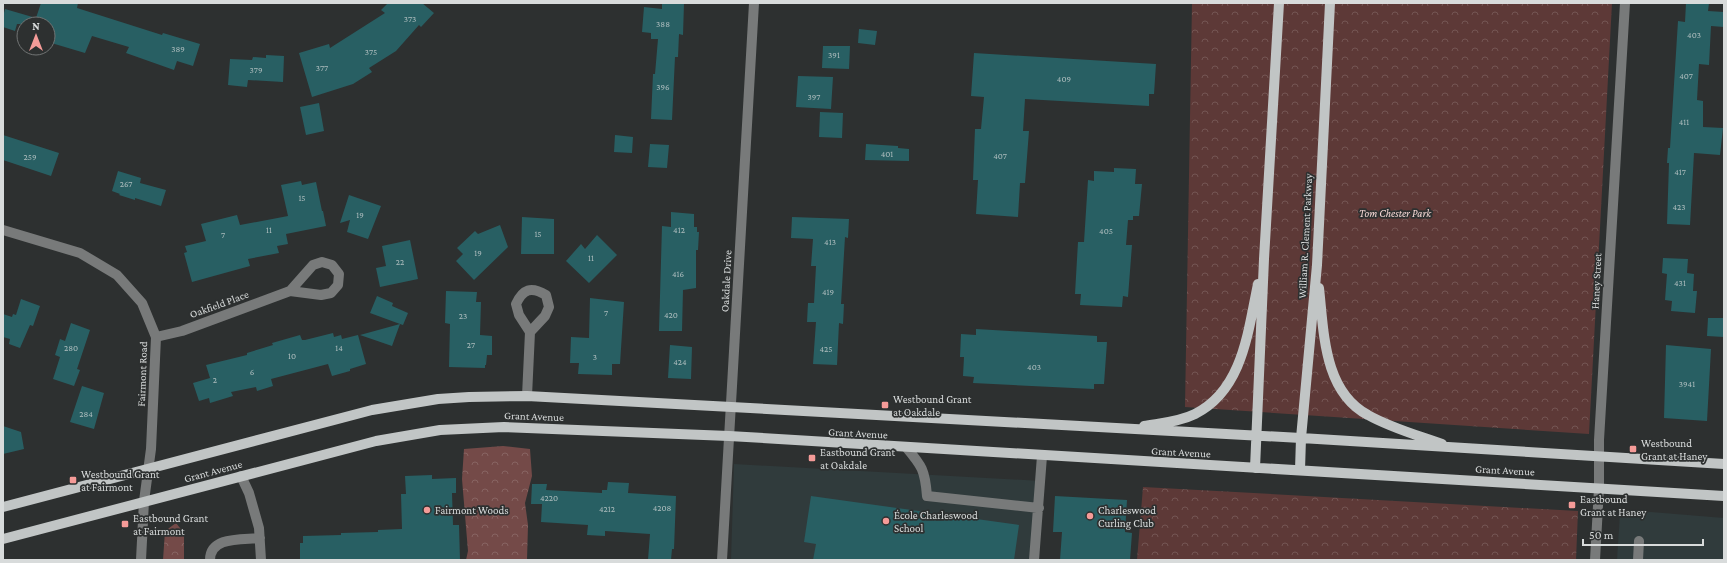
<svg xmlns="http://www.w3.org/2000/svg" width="1727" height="563" font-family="'Crimson Pro',serif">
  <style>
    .built { fill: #303b3c }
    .forest { fill: url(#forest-crowns) }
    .park { fill: url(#park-crowns) }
    .building { fill: #285f63 }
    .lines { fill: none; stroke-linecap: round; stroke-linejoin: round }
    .minor { stroke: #787a7a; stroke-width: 10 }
    .major { stroke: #c1c5c5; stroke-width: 10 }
    .poi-dot { fill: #f59b98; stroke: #2d3030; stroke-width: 1.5 }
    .labels { text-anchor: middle; stroke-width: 3.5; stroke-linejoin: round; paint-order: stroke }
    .number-label { font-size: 9px; fill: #acbcbd }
    .park-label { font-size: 11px; font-style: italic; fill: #f6d7d5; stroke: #2d3030 }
    .street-label { font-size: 11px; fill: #d8dbdb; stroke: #2d3030 }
    .poi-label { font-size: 11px; fill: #d8dbdb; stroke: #2d3030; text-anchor: start }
  </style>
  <defs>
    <pattern id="forest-crowns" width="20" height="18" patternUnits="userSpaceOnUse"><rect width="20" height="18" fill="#744a48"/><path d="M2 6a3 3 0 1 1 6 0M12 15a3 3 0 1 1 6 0" fill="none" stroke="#876462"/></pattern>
    <pattern id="park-crowns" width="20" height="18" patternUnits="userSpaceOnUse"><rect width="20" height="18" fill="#5d3937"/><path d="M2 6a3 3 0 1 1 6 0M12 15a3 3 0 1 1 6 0" fill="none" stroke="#745553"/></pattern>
  </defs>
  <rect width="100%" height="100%" fill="#2d3030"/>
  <path class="built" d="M734 464 1042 481 1038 560H731Z
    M1651 512 1724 518V560H1617L1620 513Z"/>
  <path class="forest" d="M503 446 530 449 532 476 525 503 528 525 527 560H466L468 551 462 479 464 449Z
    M176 523 184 533V560H163L165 531Z"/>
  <path class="park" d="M1192 3H1612L1589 434 1185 407Z
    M1143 487 1578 511 1576 560H1137Z"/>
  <path class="building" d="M41 3H78L77 8 162 35 163 33 200 44 193 66 177 61 174 70 126 53 129 47 92 36 85 53 48 42V24H17L15 31 3 27V17L5 9 36 18Z
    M388 3H422L434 13 421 27 419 25 396 51 369 68 372 72 353 84 312 97 299 53 329 44 330 48 385 13 381 10Z
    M662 3H684L683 35 679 34 678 57H675L672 120 651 119 653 74H655L658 39H651V33L642 32 644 7 662 9Z
    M1686 3H1709L1708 11 1724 12V27L1711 26 1709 65 1699 64 1697 100 1703 101V127L1723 128 1720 155 1694 153 1690 225 1667 224 1669 163H1667L1668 148H1670L1678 21 1685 22Z
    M859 29 877 31 875 45 858 43Z
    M823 46H850L849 69 822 68Z
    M974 53 1156 64 1154 94H1149V106L1025 99 1023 131H1029L1025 183H1020L1018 217 976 214 978 180H973L975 129H981L984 97 971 96Z
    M266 55 284 56 283 82 248 80 247 87 228 85 230 59 252 60 253 57 266 58Z
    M798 76 833 77 831 109 796 107Z
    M319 103 324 131 306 135 300 107Z
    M820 112 843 113 842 138 819 137Z
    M3 135 59 153 51 176 3 160Z
    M615 135 633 137 632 153 614 152Z
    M650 144 669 145 667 168 648 167Z
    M866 144 898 146V148L909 149V161L865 160Z
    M1114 168 1136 169 1135 184H1142L1139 216H1133V220H1128L1126 245H1132L1128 297 1123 296 1122 307 1080 305 1081 294H1075L1078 242H1084L1088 180 1094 181V171L1114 172Z
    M118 171 141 178 140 183 166 190 161 206 135 198V200L119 195 120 194 112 191Z
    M301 181 302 185 316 182 322 211H323L326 226 286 234 288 244 277 246 279 253 248 259 250 266 192 282 184 253 187 252 185 246 206 241 201 224 237 215 240 225 288 216 281 185Z
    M349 195 381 206 368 239 347 232 350 220 340 223Z
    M671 212 694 214V227H697V232H699L698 250H696V288L683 290 682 331H659L662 226 671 227Z
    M522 217 554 219V254H521Z
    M792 217 849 219 848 238 845 237 841 304H844L843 324 839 323 837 365 813 364 816 322H807L808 303H814L816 266H811L813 239 791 238Z
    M500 225 508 247 474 280 456 261 463 254 457 248 475 231 478 234Z
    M597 235 617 255 589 283 566 261 581 244 585 249Z
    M410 240 418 279 380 287 376 268 386 266 382 246Z
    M1663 258 1688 259 1687 273 1694 274 1693 291H1697L1695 313 1671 311 1672 301 1665 300 1667 274 1662 273Z
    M446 291 477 292 476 302H481L480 335 492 336V355H487L486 365H485V368L449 367 450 324 445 323Z
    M377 296 393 303 392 306 408 313 403 325 400 324 392 346 360 335 400 324 370 313Z
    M590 298 624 302 620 364H612V375L578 374 579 363H570L571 337 589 338Z
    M21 299 40 306 33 326 30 325 20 348 9 344 10 339 3 337V314L12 317 13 314 16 315Z
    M1708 318H1724V337L1707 336Z
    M71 323 90 330 77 369 80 370 74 386 53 379 60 357 55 355 60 339 65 341Z
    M976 329 1097 336V342H1107L1104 384H1094V389L973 383 974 377 963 376 964 357H960L961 334 976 335Z
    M333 333 334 337 341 335 342 339 358 335 366 364 350 369V371L332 376 328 364 271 379 273 386 257 391 256 387 231 392 233 396 210 403 209 398 199 401 193 383 210 378 206 365 247 355V353L273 345 272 343 300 335 302 340H305Z
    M670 345 692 347 691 379 668 378Z
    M1666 345 1711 349 1707 421 1664 418Z
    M82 386 104 393 94 429 70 422Z
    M3 426 21 432 24 449 3 454Z
    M432 475V479L456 478V493H452L453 525H459L460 560H300V543H303V536L341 535V533L378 532V530L402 529 401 494H406L405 476Z
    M608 482 629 483 628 493 676 496 674 549H672L671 560H648L650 534 605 531V536L587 535 588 525 541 522 542 504H531L532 484H547L546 490 602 493V490H607Z
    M811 496 1019 525 1014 560H813L816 544 804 542Z
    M1055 496 1127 500 1125 532 1132 533 1130 560H1060L1062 532H1053Z"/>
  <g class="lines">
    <path class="minor" d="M3 230 80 253 117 275 142 303 156 337 151 449 144 501 141 560
      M156 337 182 331 290 291 321 295 331 293 338 285 339 274 332 265 322 262 313 265 290 291
      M527 396 530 332 545 316 549 307 546 295C531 286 523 289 516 304L519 315 530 332
      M906 447C922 466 925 470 927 496L1039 508
      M241 476 249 493 259 528 261 560
      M210 560C210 536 242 540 260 538
      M722 560 754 3
      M1034 560 1042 456
      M1595 560 1599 488V440L1625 3
      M1638 560 1639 541"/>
    <path class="major" d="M1319 288C1324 331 1323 391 1368 415 1391 428 1417 435 1442 444
      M1144 426C1161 423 1179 422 1195 414 1243 390 1248 331 1258 284
      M1255 468 1264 259 1279 3
      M1300 470 1301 438 1317 265 1330 3
      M3 507 372 410 438 399 469 397 527 396 1301 438 1724 464
      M3 539 376 441 440 430 504 427 729 436 1724 496"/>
  </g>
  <g class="poi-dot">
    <rect x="881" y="401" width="8" height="8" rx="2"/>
    <rect x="1629" y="445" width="8" height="8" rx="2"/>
    <rect x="808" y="454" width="8" height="8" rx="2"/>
    <rect x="69" y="476" width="8" height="8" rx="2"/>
    <rect x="1568" y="501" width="8" height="8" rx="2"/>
    <circle cx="427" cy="510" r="4"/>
    <circle cx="1090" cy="516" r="4"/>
    <circle cx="886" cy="521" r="4"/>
    <rect x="121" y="520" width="8" height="8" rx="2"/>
  </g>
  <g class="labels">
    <g class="number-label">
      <text x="410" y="22">373</text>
      <text x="663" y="27">388</text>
      <text x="1694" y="38">403</text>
      <text x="178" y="52">389</text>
      <text x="371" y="55">375</text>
      <text x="834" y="58">391</text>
      <text x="322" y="71">377</text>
      <text x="256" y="73">379</text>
      <text x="1686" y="79">407</text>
      <text x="1064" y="82">409</text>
      <text x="663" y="90">396</text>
      <text x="814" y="100">397</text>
      <text x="1684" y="125">411</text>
      <text x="887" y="157">401</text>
      <text x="1000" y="159">407</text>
      <text x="30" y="160">259</text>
      <text x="1680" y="175">417</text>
      <text x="126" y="187">267</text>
      <text x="302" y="201">15</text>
      <text x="1679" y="210">423</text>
      <text x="360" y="218">19</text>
      <text x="269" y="233">11</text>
      <text x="679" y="233">412</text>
      <text x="1106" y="234">405</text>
      <text x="538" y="237">15</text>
      <text x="223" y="238">7</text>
      <text x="830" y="245">413</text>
      <text x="478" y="256">19</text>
      <text x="591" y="261">11</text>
      <text x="400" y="265">22</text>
      <text x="678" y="277">416</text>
      <text x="1680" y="286">431</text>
      <text x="828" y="295">419</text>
      <text x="606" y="316">7</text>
      <text x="671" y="318">420</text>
      <text x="463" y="319">23</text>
      <text x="471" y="348">27</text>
      <text x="71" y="351">280</text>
      <text x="339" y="351">14</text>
      <text x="826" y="352">425</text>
      <text x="292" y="359">10</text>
      <text x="595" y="360">3</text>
      <text x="680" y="365">424</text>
      <text x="1034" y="370">403</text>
      <text x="252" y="375">6</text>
      <text x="215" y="383">2</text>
      <text x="1687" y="387">3941</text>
      <text x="86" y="417">284</text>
      <text x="549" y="501">4220</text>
      <text x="662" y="511">4208</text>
      <text x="607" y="512">4212</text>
    </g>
    <g class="park-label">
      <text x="1395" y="217">Tom Chester Park</text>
    </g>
    <g class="street-label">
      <text transform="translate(1305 236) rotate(-87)" y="4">William R. Clement Parkway</text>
      <text transform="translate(726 281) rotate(-87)" y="4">Oakdale Drive</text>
      <text transform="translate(1596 281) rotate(-87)" y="4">Haney Street</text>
      <text transform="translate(219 304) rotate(-20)" y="4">Oakfield Place</text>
      <text transform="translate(142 374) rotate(-88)" y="4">Fairmont Road</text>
      <text transform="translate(534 416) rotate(2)" y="4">Grant Avenue</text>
      <text transform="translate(858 433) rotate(3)" y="4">Grant Avenue</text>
      <text transform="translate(1181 452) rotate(3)" y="4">Grant Avenue</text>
      <text transform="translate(1505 470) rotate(3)" y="4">Grant Avenue</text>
      <text transform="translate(213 471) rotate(-15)" y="4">Grant Avenue</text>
    </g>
    <g class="poi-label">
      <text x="893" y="403">Westbound Grant<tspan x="893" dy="13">at Oakdale</tspan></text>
      <text x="1641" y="447">Westbound<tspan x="1641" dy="13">Grant at Haney</tspan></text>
      <text x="820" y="456">Eastbound Grant<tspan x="820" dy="13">at Oakdale</tspan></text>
      <text x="81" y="478">Westbound Grant<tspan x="81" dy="13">at Fairmont</tspan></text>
      <text x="1580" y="503">Eastbound<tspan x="1580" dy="13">Grant at Haney</tspan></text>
      <text x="435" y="514">Fairmont Woods</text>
      <text x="1098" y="514">Charleswood<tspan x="1098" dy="13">Curling Club</tspan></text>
      <text x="894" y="519">École Charleswood<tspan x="894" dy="13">School</tspan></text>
      <text x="133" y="522">Eastbound Grant<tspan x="133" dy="13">at Fairmont</tspan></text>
    </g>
  </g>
  <rect width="1727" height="563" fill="none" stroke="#d8dbdb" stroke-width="8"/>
  <g transform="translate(36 36)"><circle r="19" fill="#2d3030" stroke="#717474"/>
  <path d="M0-3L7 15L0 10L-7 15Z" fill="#f59b98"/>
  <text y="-6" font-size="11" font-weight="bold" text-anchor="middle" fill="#d8dbdb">N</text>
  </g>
  <path d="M1583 539v6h120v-6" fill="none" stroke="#d8dbdb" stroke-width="2"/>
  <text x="1589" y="539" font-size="12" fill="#d8dbdb" stroke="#2d3030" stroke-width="3" paint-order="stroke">50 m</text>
</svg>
